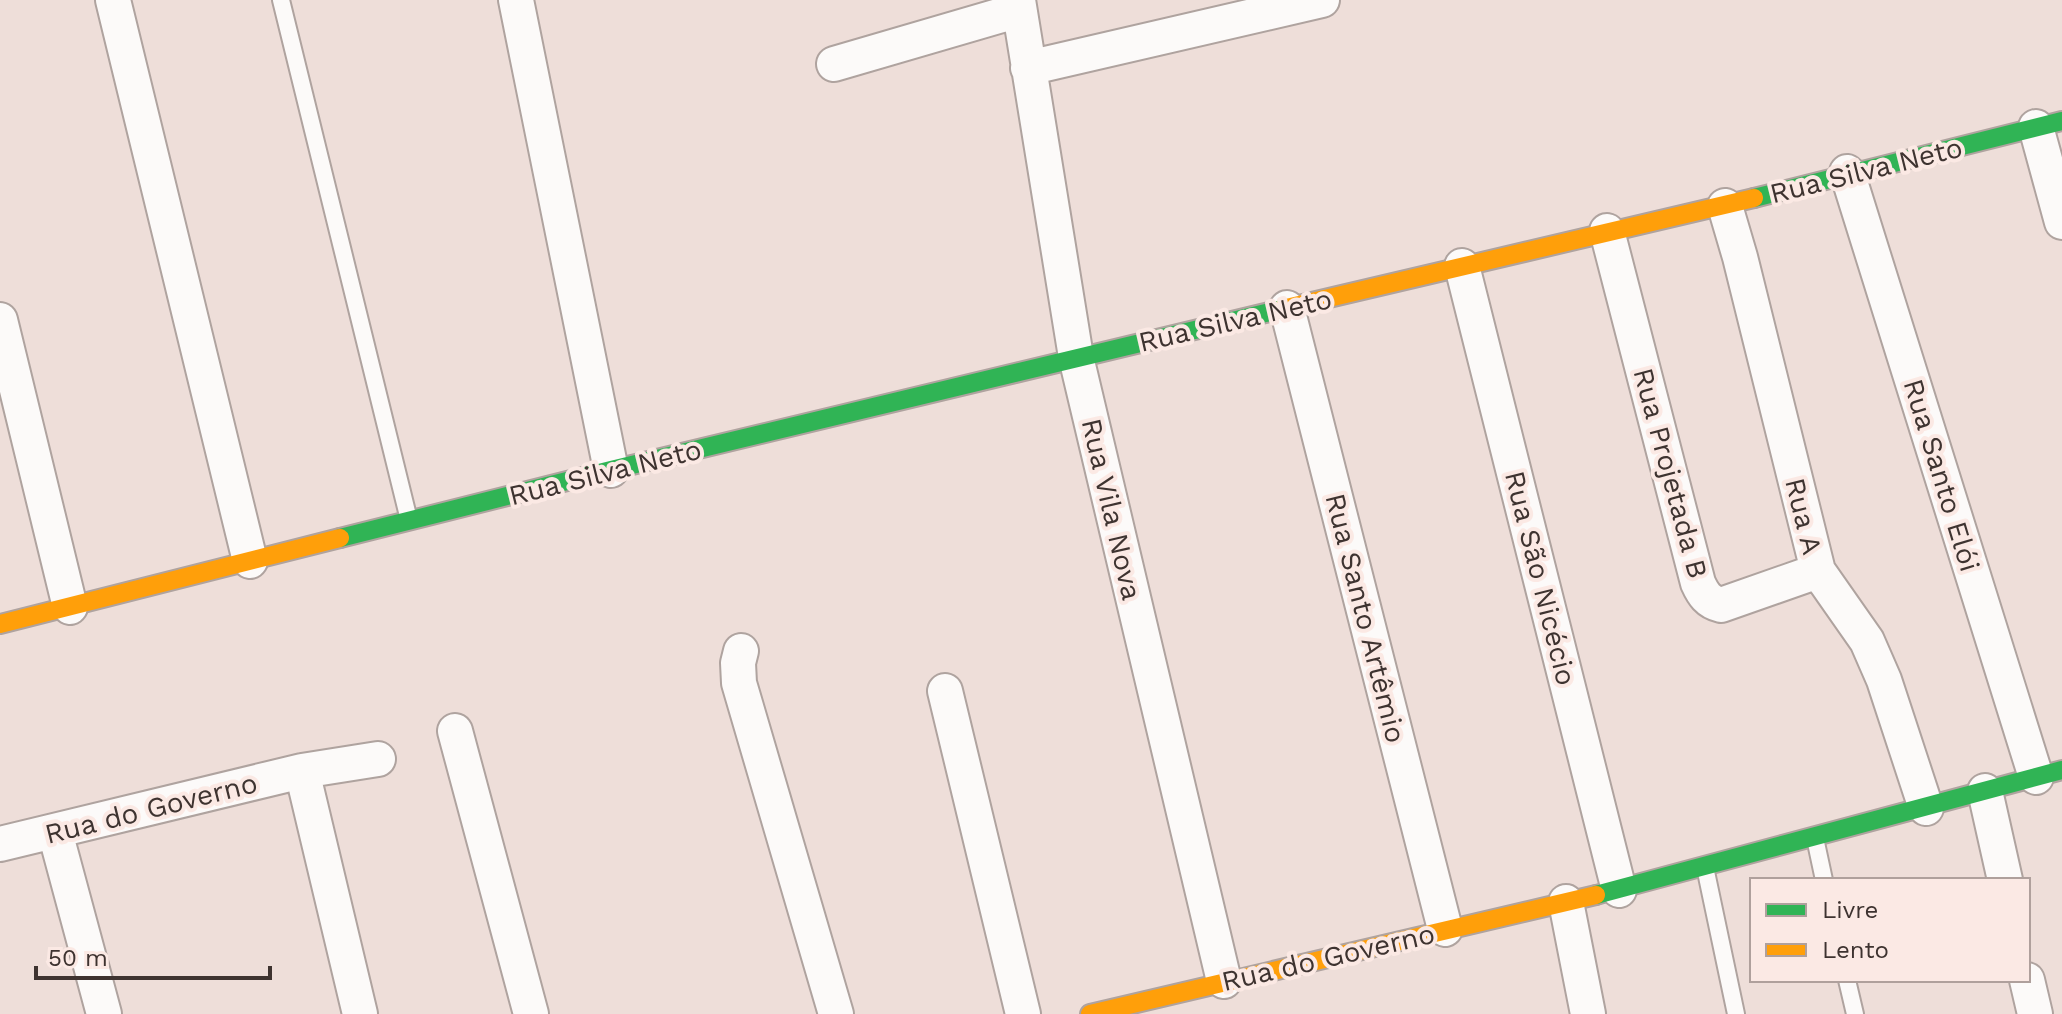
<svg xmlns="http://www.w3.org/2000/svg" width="2062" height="1014" font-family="'Work Sans',sans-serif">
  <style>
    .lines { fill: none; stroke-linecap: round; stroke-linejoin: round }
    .lane-casing { stroke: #afa39f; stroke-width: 20 }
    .street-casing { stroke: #afa39f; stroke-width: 38 }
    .fast-casing { stroke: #afa39f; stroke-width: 22 }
    .slow-casing { stroke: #afa39f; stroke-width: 22 }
    .lane { stroke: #fcfaf9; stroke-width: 16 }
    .street { stroke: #fcfaf9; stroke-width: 34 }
    .fast { stroke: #30b455; stroke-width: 18 }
    .slow { stroke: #ff9f0a; stroke-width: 18 }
    .labels { text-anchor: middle; stroke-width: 8; stroke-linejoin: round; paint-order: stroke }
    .street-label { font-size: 28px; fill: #3e3330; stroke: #fbe9e4 }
  </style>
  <rect width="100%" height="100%" fill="#eeded9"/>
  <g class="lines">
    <g class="lane-casing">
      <path id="lane" d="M281 0 409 520
        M1815 838 1824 880
        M1705 867 1736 1014
        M1847 980 1855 1014"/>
    </g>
    <g class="street-casing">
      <path id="street" d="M113 0 250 561
        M516 0 611 470
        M1018 0 1076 357 1224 981
        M834 64 1019 10
        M1028 68 1322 0
        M2036 127 2062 222
        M1847 172 2036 777
        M1725 206 1740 257 1818 571 1867 641 1884 680 1926 808
        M1607 231 1698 583C1703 594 1708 602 1721 605L1818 571
        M1462 266 1619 890
        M1287 308 1445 929
        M0 320 70 607
        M741 651 738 663 739 683 836 1014
        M945 691 1023 1014
        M455 731 531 1014
        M302 771 360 1014
        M1985 791 2005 880
        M55 832 104 1014
        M0 844 302 771 378 759
        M1566 902 1588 1014
        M2027 980 2035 1014"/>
    </g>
    <g class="fast-casing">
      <path id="fast" d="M1754 198 2062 121
        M340 538 611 470 1282 309
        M1596 895 2062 770"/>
    </g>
    <g class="slow-casing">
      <path id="slow" d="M1282 309 1754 198
        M0 624 340 538
        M1090 1014 1596 895"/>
    </g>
    <use href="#lane" class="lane"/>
    <use href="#street" class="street"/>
    <use href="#fast" class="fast"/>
    <use href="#slow" class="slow"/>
  </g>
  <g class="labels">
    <g class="street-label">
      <text transform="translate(1866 170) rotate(-14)" y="10">Rua Silva Neto</text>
      <text transform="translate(1235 320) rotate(-13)" y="10">Rua Silva Neto</text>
      <text transform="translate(605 472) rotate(-14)" y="10">Rua Silva Neto</text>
      <text transform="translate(1671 473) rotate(75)" y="10">Rua Projetada B</text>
      <text transform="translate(1942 475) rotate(73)" y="10">Rua Santo Elói</text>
      <text transform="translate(1112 509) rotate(77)" y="10">Rua Vila Nova</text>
      <text transform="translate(1804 516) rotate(76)" y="10">Rua A</text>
      <text transform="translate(1541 578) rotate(76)" y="10">Rua São Nicécio</text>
      <text transform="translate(1366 618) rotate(76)" y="10">Rua Santo Artêmio</text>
      <text transform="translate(151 808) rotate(-14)" y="10">Rua do Governo</text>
      <text transform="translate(1328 957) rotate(-13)" y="10">Rua do Governo</text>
    </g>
  </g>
  <rect x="1750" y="878" width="280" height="104" fill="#fbe9e4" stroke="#afa09c" stroke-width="2"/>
  <rect x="1766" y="904" width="40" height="12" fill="#30b455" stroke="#afa09c" stroke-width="2"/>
  <text x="1822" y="918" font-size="24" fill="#3e3330">Livre</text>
  <rect x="1766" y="944" width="40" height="12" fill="#ff9f0a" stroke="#afa09c" stroke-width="2"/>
  <text x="1822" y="958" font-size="24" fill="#3e3330">Lento</text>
  <path d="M36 966v12h234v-12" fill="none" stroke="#3e3330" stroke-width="4"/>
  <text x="48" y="966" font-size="24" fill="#3e3330" stroke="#fbe9e4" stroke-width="6" paint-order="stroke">50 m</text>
</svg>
